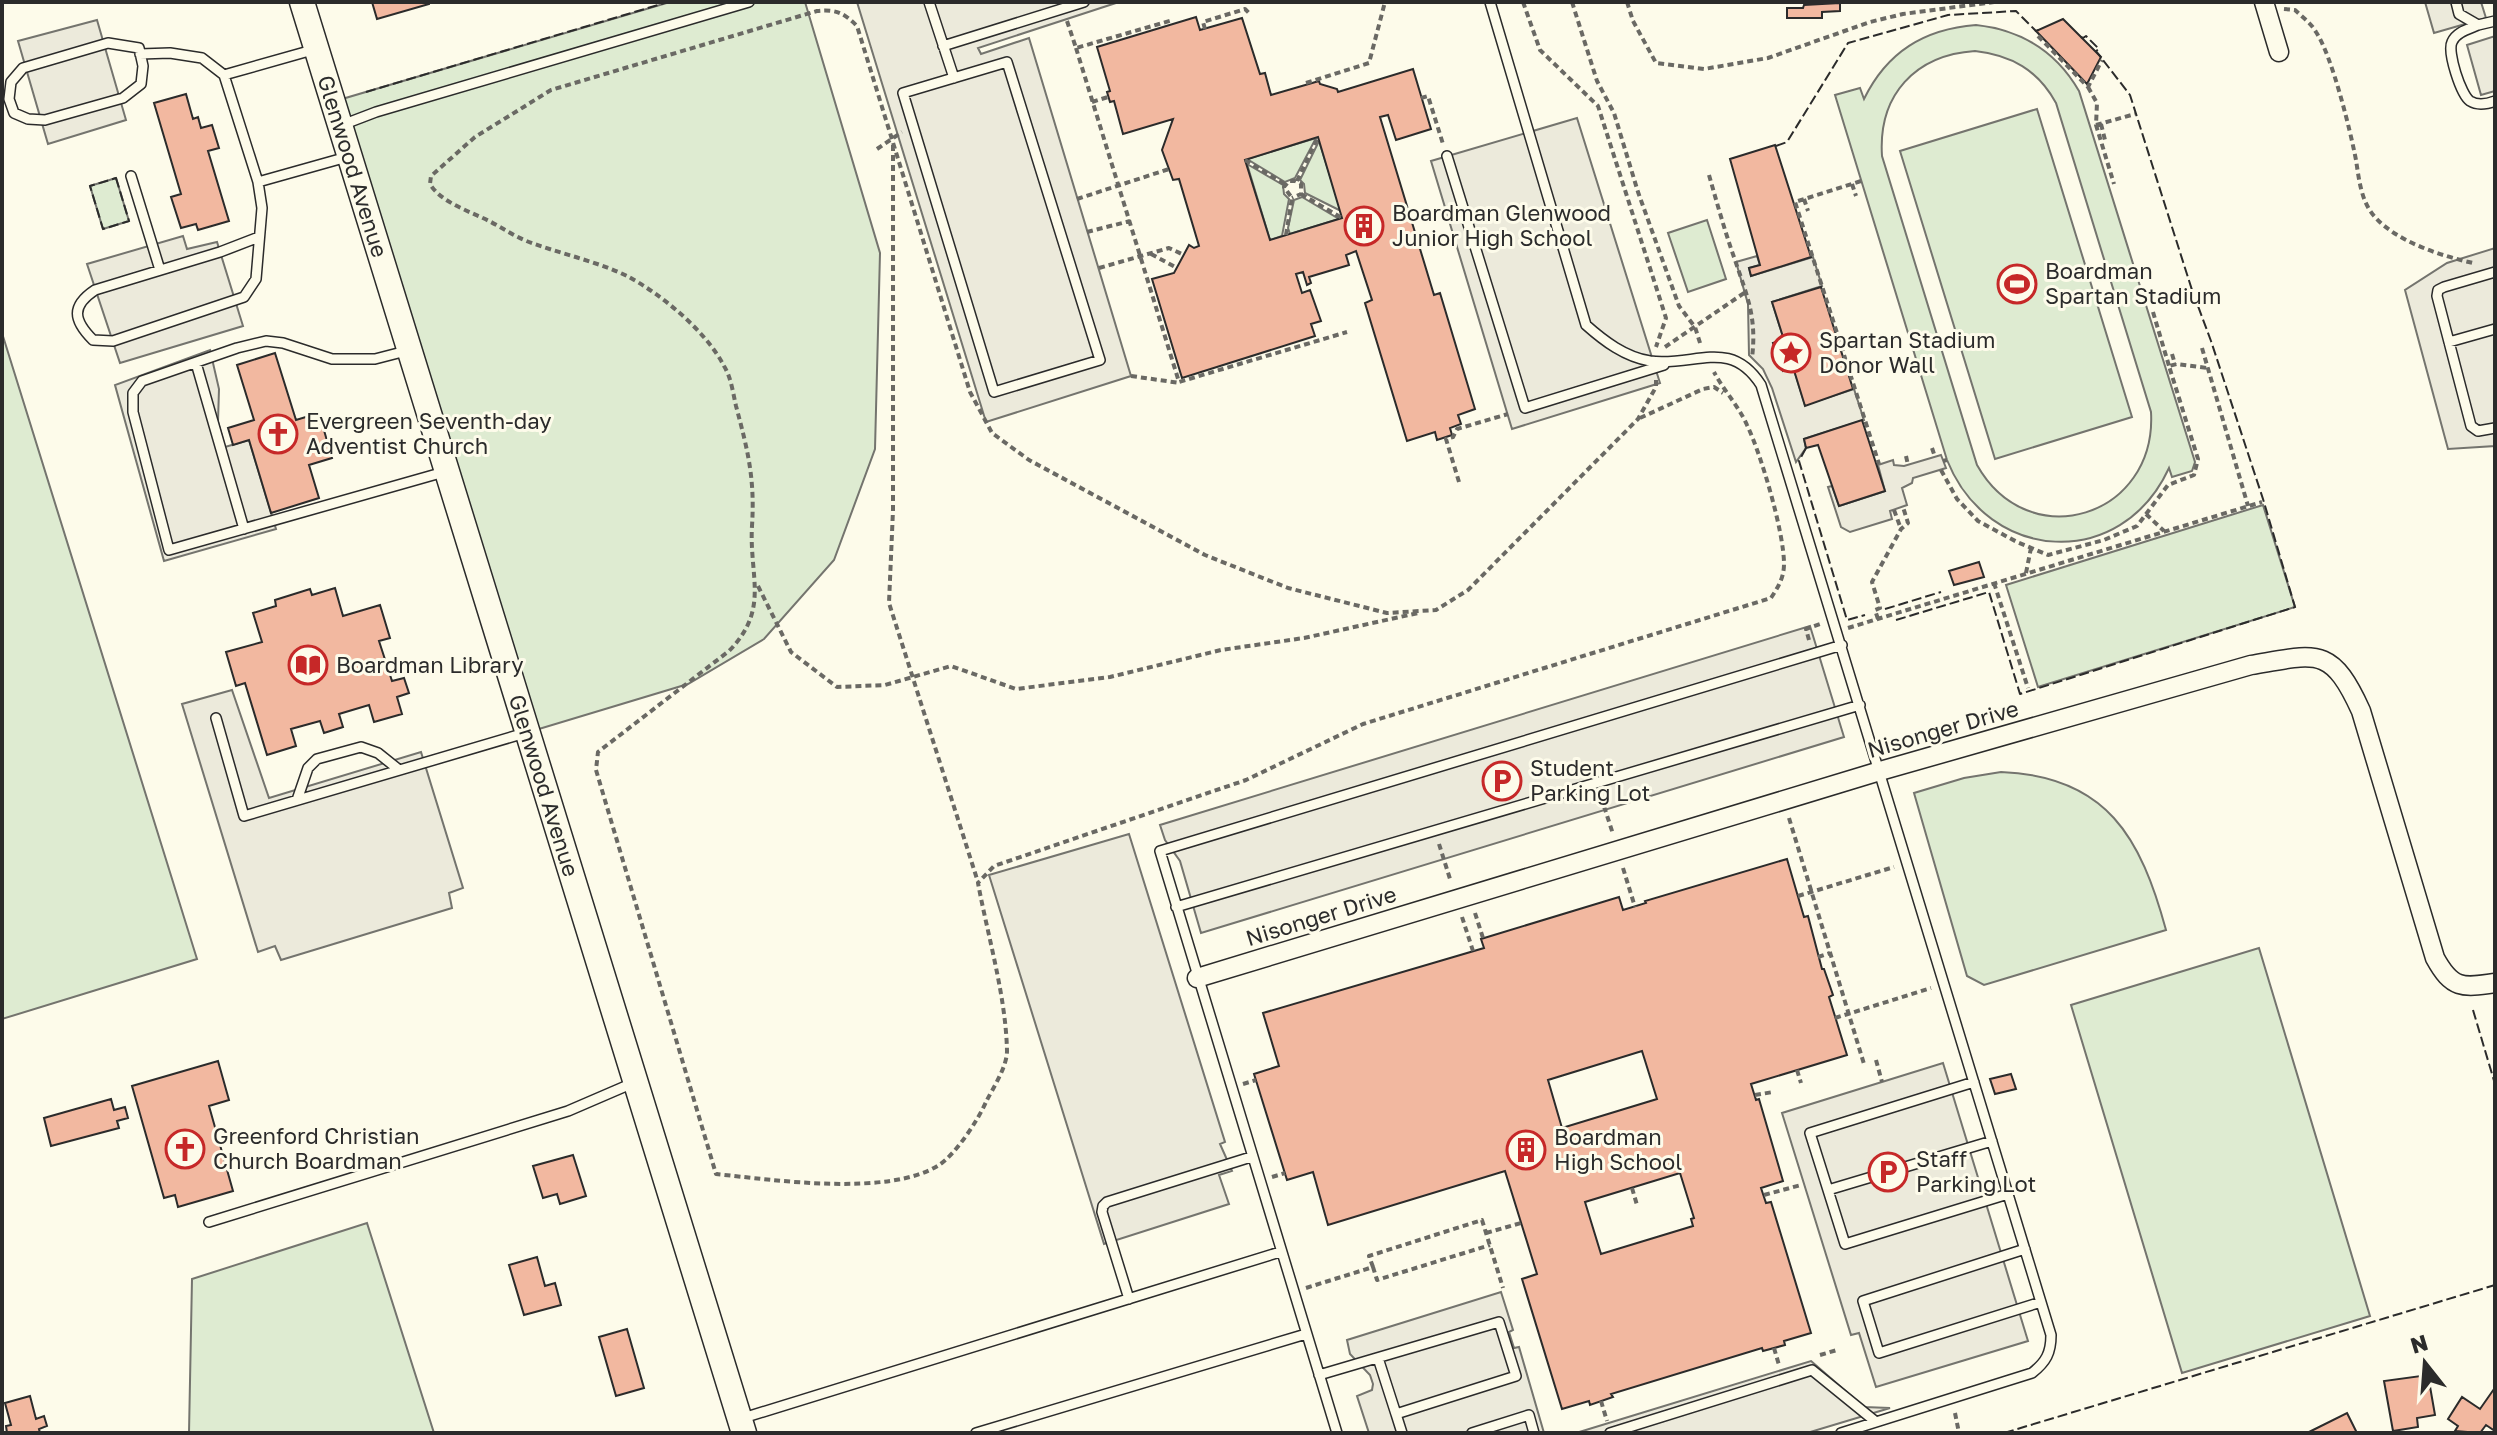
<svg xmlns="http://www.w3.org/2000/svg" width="2497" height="1435" font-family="'Golos Text',sans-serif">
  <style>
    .green { fill: #deebd1; stroke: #74746e; stroke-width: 2; fill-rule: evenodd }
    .parking { fill: #eceadb; stroke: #74746e; stroke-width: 2 }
    .building { fill: #f2b8a0; stroke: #2b2b2b; stroke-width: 2; fill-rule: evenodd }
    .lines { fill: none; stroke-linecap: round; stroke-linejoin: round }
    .lane-casing { stroke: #2b2b2b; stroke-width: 12 }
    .street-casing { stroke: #2b2b2b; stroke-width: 21 }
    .secondary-casing { stroke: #2b2b2b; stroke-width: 27 }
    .path { stroke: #6a6964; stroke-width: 4; stroke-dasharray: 6 4; stroke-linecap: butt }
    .lane { stroke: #fdfbea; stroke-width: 9 }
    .street { stroke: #fdfbea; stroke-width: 18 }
    .secondary { stroke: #fdfbea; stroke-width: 24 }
    .fence { stroke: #2b2b2b; stroke-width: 2; stroke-dasharray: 10 4; stroke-linecap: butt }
    .labels { text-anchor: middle; stroke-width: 6; stroke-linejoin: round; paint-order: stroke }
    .street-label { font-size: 22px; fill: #2b2b2b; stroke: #fdfbea }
    .poi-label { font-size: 22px; fill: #2b2b2b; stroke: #fdfbea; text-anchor: start }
  </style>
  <rect width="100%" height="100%" fill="#fdfbea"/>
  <path class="green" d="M670 2H805L880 253 875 449 834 560 764 639 688 684 529 732 332 102Z
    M1976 25C2022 30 2056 51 2079 91L2195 462 2192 471 2172 477 2169 468C2121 572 1988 563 1947 460L1835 95 1860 88 1864 99C1887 52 1924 29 1976 25ZM1975 51C2011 55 2038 70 2056 103L2151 412C2157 517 2029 557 1977 465L1882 156C1878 95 1915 55 1975 51Z
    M2037 109 2132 417 1995 459 1900 151Z
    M1316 138 1295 178 1285 182 1247 159Z
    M1319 141 1341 211 1305 193 1304 184 1300 180Z
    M1247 164 1283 185 1284 194 1289 199 1282 236 1270 240Z
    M116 178 129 221 103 229 90 186Z
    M1302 197 1339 219 1290 234 1288 228 1294 200Z
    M1707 220 1726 279 1688 292 1668 233Z
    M2 333 197 959 2 1019Z
    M2263 505 2295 607 2038 687 2006 585Z
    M2001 772C2107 776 2141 838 2166 930L1984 985 1967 976 1914 793 1964 778Z
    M2259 948 2370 1316 2182 1373 2071 1005Z
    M367 1223 434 1433H189L192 1279Z"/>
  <path class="parking" d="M857 2H1119L978 48 981 54 1029 38 1131 376 986 422Z
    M2425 2H2481L2486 18 2434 33Z
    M97 20 126 120 48 144 18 41Z
    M2495 36V91L2481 95 2467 45Z
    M1577 118 1660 383 1512 429 1431 161Z
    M183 236 187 249 217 242 243 326 120 363 87 264Z
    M2495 248V446L2448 449 2405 290 2447 263Z
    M1757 256 1760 265 1749 268 1751 276 1813 257 1822 286 1772 302 1784 340 1774 344 1783 370 1793 367 1805 405 1854 389 1864 420 1804 439 1806 448 1796 462 1772 388 1763 369 1749 355 1748 304 1736 262Z
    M210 350 219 389 218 422 225 447 249 440 276 529 164 561 115 385Z
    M1941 455 1946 468 1913 478 1912 483 1902 488 1907 505 1890 511 1892 519 1850 532 1841 527 1828 487 1832 486 1839 506 1885 491 1878 465 1893 460 1894 465 1904 466Z
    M1810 626 1844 737 1201 933 1180 861 1165 840 1160 825Z
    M232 690 269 798 421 752 463 888 449 893 452 908 281 960 275 946 258 952 182 704Z
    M1129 834 1225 1142 1220 1144 1232 1171 1219 1175 1229 1204 1104 1244 989 875Z
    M1943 1063 2028 1341 1876 1387 1859 1333 1851 1335 1782 1113Z
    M1501 1292 1513 1330 1509 1332 1514 1348 1519 1347 1544 1433H1369L1357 1396 1372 1390 1373 1384 1370 1375 1350 1354 1347 1340Z
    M1811 1361 1864 1407 1890 1408 1807 1433H1576Z"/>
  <path class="building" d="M372 2H429V4L377 19Z
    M1840 3V11L1822 12V18H1787V8H1803L1804 5Z
    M1196 17 1200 30 1242 18 1260 74 1265 73 1271 95 1319 81 1320 84 1337 89 1338 92 1413 69 1431 129 1396 140 1388 115 1380 117 1434 295 1440 293 1475 409 1458 415 1461 424 1450 428 1452 435 1437 440 1435 432 1407 441 1365 303 1372 300 1356 251 1346 255 1349 265 1309 277 1311 283 1307 285 1303 272 1296 274 1302 293 1310 290 1321 321 1311 324 1315 336 1182 378 1152 279 1174 273 1189 245 1194 248 1199 246 1179 179 1173 180 1162 150 1173 119 1123 134 1114 101 1110 102 1107 92 1110 91 1097 47ZM1318 137 1342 218 1270 240 1245 160Z
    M2063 19 2101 57 2087 84 2036 31Z
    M186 94 193 119 198 117 201 128 212 125 219 148 208 151 229 221 198 230 196 224 181 228 171 197 181 194 154 103Z
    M1775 145 1811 257 1751 276 1749 268 1760 265 1730 159Z
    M1821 287 1853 389 1805 406 1793 367 1783 371 1773 343 1784 340 1772 302Z
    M275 353 296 420 319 413 332 458 309 465 319 498 271 513 249 440 233 445 228 428 254 420 237 365Z
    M1862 420 1885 491 1839 506 1818 445 1806 448 1804 439Z
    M1979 562 1984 577 1954 585 1949 571Z
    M335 588 343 616 380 605 390 638 379 641 392 681 404 678 409 693 397 697 402 714 374 722 369 705 339 714 343 727 324 733 320 721 291 729 296 746 267 755 245 683 236 686 226 652 262 642 253 613 276 606 275 600 310 589 312 595Z
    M1787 859 1804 917 1808 916 1822 969H1824L1833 995 1829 997 1847 1055 1751 1084 1756 1100 1759 1099 1783 1181 1761 1188 1766 1203 1771 1202 1811 1333 1784 1341 1785 1345 1763 1351 1762 1348 1611 1394 1613 1397 1590 1405 1589 1401 1562 1409 1522 1279 1537 1274 1505 1171 1328 1225 1313 1172 1287 1180 1254 1074 1279 1066 1263 1013 1484 948 1481 939 1619 897 1623 910 1646 903 1645 901ZM1642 1051 1657 1099 1562 1128 1548 1080ZM1680 1173 1694 1218 1691 1219 1693 1226 1601 1254 1585 1202Z
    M218 1061 229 1100 209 1106 233 1191 178 1207 175 1195 164 1198 132 1086Z
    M2011 1074 2016 1089 1995 1094 1990 1079Z
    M111 1099 114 1110 125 1107 128 1118 117 1121 119 1128 51 1146 44 1118Z
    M573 1155 586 1196 560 1204 557 1194 543 1198 533 1166Z
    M537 1257 545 1286 555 1283 561 1305 524 1315 509 1265Z
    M627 1329 644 1388 616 1396 599 1337Z
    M2428 1375 2435 1415 2417 1418 2418 1427 2393 1431 2384 1381Z
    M2494 1389 2495 1431 2486 1425 2480 1433 2455 1431 2458 1426 2448 1419 2462 1397 2480 1409Z
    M30 1396 36 1419 44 1416 47 1426 39 1429 40 1433H7L6 1426 11 1425 5 1403Z
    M2347 1413 2357 1433H2307Z"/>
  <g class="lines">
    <g class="lane-casing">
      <path id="lane" d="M929 2 954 78
        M1490 2 1586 325C1604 341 1625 357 1650 361 1695 367 1730 337 1761 385L2051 1335C2051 1353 2046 1362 2032 1373L1841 1433
        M2456 2 2459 14 2478 25 2495 21
        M2478 25C2469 29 2456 32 2452 42 2447 52 2461 95 2470 101 2478 106 2487 104 2495 101
        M108 43 139 48 143 66 141 84 123 98 45 120 28 119 14 113 9 99 11 82 23 68Z
        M943 46 1084 2
        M316 49 224 75 258 182 347 157
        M140 54 170 53 202 58 224 75
        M1007 62 1100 360 994 392 903 93Z
        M342 125 376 112 749 2
        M1447 156 1525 408 1664 365
        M131 176 160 270
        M258 182 262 208 256 279 244 297 113 341 93 340C73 320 71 306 95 290L220 252 259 237
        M2495 272 2444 287 2438 290 2437 296 2471 426 2478 431 2495 428
        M2449 342 2495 329
        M406 351 375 359H332L283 343 266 341 237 348 142 381 133 393V412L169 550 444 472
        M196 363 244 529
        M216 718 244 816 525 733
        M297 800 308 768 317 759 361 747 378 753 398 769
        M1176 907 1860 705
        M1974 1082 1810 1133 1845 1244 2008 1194
        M1828 1190 1992 1141
        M209 1222 568 1111 633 1083
        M2025 1249 1863 1301 1879 1353 2041 1302
        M1129 1299 1102 1212 1103 1206 1107 1202 1251 1157
        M1319 1375 1499 1322 1516 1376 1396 1414 1378 1358
        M1396 1414 1402 1433
        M740 1419 1280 1252
        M976 1433 1306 1334
        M1337 1433 1160 851 1842 645
        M1472 1433 1529 1415 1534 1433
        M1610 1433 1812 1370 1876 1422"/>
    </g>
    <g class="street-casing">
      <path id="street" d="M2264 2 2279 52
        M1197 978 1880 771 2251 665C2317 654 2331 645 2361 711L2435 958C2452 989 2462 988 2495 983"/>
    </g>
    <g class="secondary-casing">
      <g id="secondary">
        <path id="s1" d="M302 2 744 1433"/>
      </g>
    </g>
    <path class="path" d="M1523 2 1540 50 1598 106 1666 318 1656 347
      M1572 2 1597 81 1614 113 1638 192 1679 306 1695 327 1701 346
      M1627 2 1633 21 1656 63 1704 69 1768 58 1870 22 1903 14 1994 2
      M2284 9 2295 10C2302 17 2311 23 2316 32 2332 56 2350 129 2356 160 2359 179 2361 202 2375 217 2397 242 2442 256 2473 263
      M1067 21 1076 48 1173 20
      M1205 29 1203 22 1245 9 1251 15
      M2038 36 2088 87 2102 60
      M1076 48 1179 382 1347 332
      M1306 83 1369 63 1385 2
      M2088 87 2097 103 2096 125 2114 184
      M1421 98 1428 96 1443 144
      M1092 102 1108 97
      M2101 124 2105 140
      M2096 125 2135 114
      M893 145V510L889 603 978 882
      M877 149 902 132
      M1245 160 1286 185
      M1709 175C1717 203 1725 232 1735 260 1747 296 1757 317 1752 358
      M1297 181 1318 137
      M1861 181 1795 202 1879 464
      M1852 184 1856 196
      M1301 194 1342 218
      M1077 199 1169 169
      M1804 199 1808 211
      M1087 232 1130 221
      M1286 235 1292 198 1284 187 1289 181H1295L1301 184V194L1292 198
      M1151 254 1177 268
      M1099 268 1169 248 1184 255
      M2153 312 2169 366
      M1665 347 1747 291
      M2202 348 2248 506
      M2172 354 2175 364
      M1131 376 1180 383
      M1656 380V387L1638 419 1468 590 1436 610 1387 613 1288 588 1205 555 1029 460 992 433 970 392 857 26C844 13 836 9 817 11L551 90 475 137 431 176 430 184C441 203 472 212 491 222 504 229 516 237 529 242 561 254 596 261 627 276 661 294 706 331 724 366 731 377 733 393 736 406 748 451 755 479 752 526 749 577 770 609 729 651L598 752 596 770 716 1174C774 1180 889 1197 939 1165 956 1154 978 1120 986 1102 993 1088 1007 1067 1007 1051 1006 997 988 937 978 883L994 866 1246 780 1363 724 1771 598C1778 587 1784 578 1784 564 1784 532 1761 454 1747 425 1738 405 1724 391 1714 372
      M1640 418 1703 389 1714 387 1723 393
      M1932 448 1935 457
      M1906 456 1908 465
      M1943 461 1947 460
      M1941 470 1957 499 1978 521 2017 542 2048 555 2104 540 2137 526 2168 485 2194 475 2198 459 2169 366 2177 364 2207 368
      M1459 482 1446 439 1453 437 1457 429 1508 414
      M1894 510 1901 529
      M2146 514 2164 531
      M2026 573 2031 548
      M1994 583 2028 688
      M758 586 791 652 837 687 885 685 951 666 1016 689 1110 677 1221 650 1304 638 1418 613
      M1878 619 1875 610 1880 608 1872 582 1901 529 1908 523 1903 507
      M1848 628 2262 502
      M1809 640 1806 629 1820 624
      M1601 797 1613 834
      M1789 818 1864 1064
      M1439 844 1451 882
      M1623 868 1635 907
      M1798 896 1894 867
      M1475 913 1483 938
      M1462 917 1473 951
      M1818 957 1830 953
      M1835 1018 1931 988
      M1876 1060 1882 1082
      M1797 1070 1801 1083
      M1243 1084 1256 1080
      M1755 1095 1773 1092
      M1272 1177 1285 1173
      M1632 1188 1637 1205
      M1764 1195 1801 1185
      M1486 1233 1521 1223
      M1373 1267 1369 1256 1482 1220 1503 1288
      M1306 1288 1373 1267 1377 1280 1490 1245
      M1774 1348 1779 1365
      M1820 1355 1837 1350
      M1601 1401 1607 1421
      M1955 1413 1959 1433"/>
    <use href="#lane" class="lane"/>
    <use href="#street" class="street"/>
    <use href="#secondary" class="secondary"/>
    <path class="fence" d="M366 92 668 2
      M1776 146 1787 142 1848 43 1948 15 2016 11 2036 31 2039 30
      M116 178 129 221 103 229 90 186Z
      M1806 448 1799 461 1847 620 1865 615
      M1885 609 1941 592
      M1896 620 1989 592 2020 694 2295 607 2263 499 2211 341 2192 290 2130 95 2096 51 2099 49 2086 36 2083 38 2081 37
      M2473 1010 2495 1084
      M2004 1433 2495 1285"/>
  </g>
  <defs>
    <g id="building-ring" transform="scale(2)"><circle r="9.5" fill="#fdfbea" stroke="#c62828" stroke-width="1.5"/><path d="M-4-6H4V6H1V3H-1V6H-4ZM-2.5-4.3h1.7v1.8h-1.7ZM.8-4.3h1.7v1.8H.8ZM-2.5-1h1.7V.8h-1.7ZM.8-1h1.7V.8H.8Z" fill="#c62828"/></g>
    <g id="stadium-ring" transform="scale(2)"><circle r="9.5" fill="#fdfbea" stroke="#c62828" stroke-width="1.5"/><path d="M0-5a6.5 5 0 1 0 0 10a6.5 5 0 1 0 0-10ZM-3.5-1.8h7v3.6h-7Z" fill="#c62828"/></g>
    <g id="sight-ring" transform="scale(2)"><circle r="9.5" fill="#fdfbea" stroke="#c62828" stroke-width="1.5"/><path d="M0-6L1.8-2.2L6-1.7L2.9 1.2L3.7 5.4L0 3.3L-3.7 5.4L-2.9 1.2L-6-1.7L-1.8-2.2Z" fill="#c62828"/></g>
    <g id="church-ring" transform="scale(2)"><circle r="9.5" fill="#fdfbea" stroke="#c62828" stroke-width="1.5"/><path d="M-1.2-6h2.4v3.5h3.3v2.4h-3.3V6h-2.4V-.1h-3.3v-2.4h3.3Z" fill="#c62828"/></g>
    <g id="library-ring" transform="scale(2)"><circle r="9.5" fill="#fdfbea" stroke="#c62828" stroke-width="1.5"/><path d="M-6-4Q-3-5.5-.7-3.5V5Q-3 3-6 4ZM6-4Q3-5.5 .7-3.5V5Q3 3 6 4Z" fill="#c62828"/></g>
    <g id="parking-ring" transform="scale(2)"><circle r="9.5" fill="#fdfbea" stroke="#c62828" stroke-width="1.5"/><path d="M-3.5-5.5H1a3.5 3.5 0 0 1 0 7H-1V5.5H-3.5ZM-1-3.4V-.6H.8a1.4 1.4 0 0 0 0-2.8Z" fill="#c62828"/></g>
  </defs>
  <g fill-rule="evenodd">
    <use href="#building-ring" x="1364" y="226"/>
    <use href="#stadium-ring" x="2017" y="284"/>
    <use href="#sight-ring" x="1791" y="353"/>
    <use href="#church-ring" x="278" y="434"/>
    <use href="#library-ring" x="308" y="665"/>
    <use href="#parking-ring" x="1502" y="781"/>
    <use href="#church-ring" x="185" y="1149"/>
    <use href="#building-ring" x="1526" y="1150"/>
    <use href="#parking-ring" x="1888" y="1172"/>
  </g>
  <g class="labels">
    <g class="street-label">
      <text dy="8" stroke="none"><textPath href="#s1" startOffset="172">Glenwood Avenue</textPath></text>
      <text transform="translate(1943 729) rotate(-16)" y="8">Nisonger Drive</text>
      <text dy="8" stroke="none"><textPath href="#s1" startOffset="820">Glenwood Avenue</textPath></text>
      <text transform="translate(1321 916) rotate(-17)" y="8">Nisonger Drive</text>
    </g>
    <g class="poi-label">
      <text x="1392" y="221">Boardman Glenwood<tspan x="1392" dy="25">Junior High School</tspan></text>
      <text x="2045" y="279">Boardman<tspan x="2045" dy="25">Spartan Stadium</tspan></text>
      <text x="1819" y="348">Spartan Stadium<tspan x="1819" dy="25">Donor Wall</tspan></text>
      <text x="306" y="429">Evergreen Seventh-day<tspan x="306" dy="25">Adventist Church</tspan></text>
      <text x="336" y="673">Boardman Library</text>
      <text x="1530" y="776">Student<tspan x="1530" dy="25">Parking Lot</tspan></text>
      <text x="213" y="1144">Greenford Christian<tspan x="213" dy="25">Church Boardman</tspan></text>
      <text x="1554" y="1145">Boardman<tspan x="1554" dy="25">High School</tspan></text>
      <text x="1916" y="1167">Staff<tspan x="1916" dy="25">Parking Lot</tspan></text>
    </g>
  </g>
  <rect width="2497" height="1435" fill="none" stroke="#2b2b2b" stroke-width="8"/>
  <g transform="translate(2425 1363) rotate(343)" stroke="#fdfbea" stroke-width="6" paint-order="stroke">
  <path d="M0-6L14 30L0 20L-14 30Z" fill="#2b2b2b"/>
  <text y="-12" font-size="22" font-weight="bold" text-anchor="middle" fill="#2b2b2b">N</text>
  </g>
</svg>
